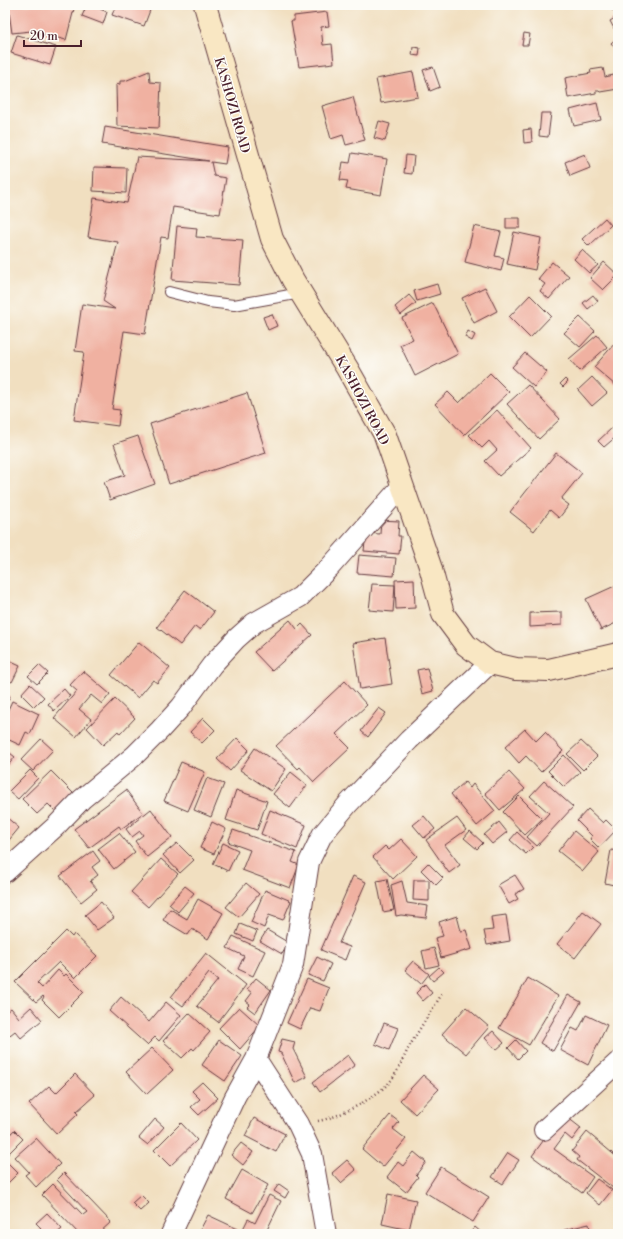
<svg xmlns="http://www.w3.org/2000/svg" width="623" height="1239" font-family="'Libre Bodoni',serif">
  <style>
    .building { fill: #f0b1a1 }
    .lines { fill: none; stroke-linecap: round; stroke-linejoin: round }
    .service-casing { stroke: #633c41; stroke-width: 12 }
    .minor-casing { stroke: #633c41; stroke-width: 22 }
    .secondary-casing { stroke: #633c41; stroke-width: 24 }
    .path { stroke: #633c41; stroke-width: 2.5; stroke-dasharray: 1 3; stroke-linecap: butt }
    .service { stroke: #fff; stroke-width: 10 }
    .minor { stroke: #fff; stroke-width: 20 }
    .secondary { stroke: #f9e7c3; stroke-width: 22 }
    .labels { text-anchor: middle; stroke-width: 3; stroke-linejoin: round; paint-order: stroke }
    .street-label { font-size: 13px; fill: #4a1f2b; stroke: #fdfcf7 }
  </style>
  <rect width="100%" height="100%" fill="#fdfcf7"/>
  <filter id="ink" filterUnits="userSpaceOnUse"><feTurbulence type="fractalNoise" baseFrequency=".025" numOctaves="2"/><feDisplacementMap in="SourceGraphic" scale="8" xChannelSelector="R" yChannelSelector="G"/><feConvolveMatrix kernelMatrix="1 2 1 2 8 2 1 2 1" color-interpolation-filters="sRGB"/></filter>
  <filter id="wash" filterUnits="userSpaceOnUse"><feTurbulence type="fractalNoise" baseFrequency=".012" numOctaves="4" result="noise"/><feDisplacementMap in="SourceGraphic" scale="16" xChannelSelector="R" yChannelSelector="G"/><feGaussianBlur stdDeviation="0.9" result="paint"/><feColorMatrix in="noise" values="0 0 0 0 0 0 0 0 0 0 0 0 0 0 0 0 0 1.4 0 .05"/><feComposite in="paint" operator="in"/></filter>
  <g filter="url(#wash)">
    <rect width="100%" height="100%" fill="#f1dfc0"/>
    <g id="blocks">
      <path class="building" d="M8 5H64L74 9 66 40 31 31 12 33Z
        M87 5H102L100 9 107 12 103 24 82 16Z
        M116 5H152L144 26 112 15Z
        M527 5H536L531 9Z
        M608 5H618V10L615 13Z
        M327 12 329 26 321 27 323 45 332 44 334 63 299 67 291 21H294V16Z
        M618 16V36L610 21Z
        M524 33 530 34 528 45H522Z
        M17 35 56 47 50 65 11 53Z
        M618 37V46L615 48 611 43Z
        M413 47 420 48 419 56 412 55Z
        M433 67 440 87 430 91 423 70Z
        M603 68 605 77 618 74V89L600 92 599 91H596V93L568 98 565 78 591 73 590 70Z
        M149 71 150 82 161 83 159 128 117 126 116 85 120 84V81H125Z
        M413 72 418 97 381 103 376 79Z
        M353 97 365 140 346 145 343 135 331 139 322 106Z
        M597 103 601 120 574 126 570 110Z
        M541 113H551L548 137 539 136Z
        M379 121 390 124 385 141 374 138Z
        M105 127 228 147 225 164 211 162 214 176 226 178 220 214 173 207 168 238 161 237 145 334 124 331 112 409 120 410 118 426 74 420 84 352 75 351 82 304 115 309 103 301 118 242 88 237 94 198 127 203 137 157 209 161 102 144Z
        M531 129 532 142 524 143 523 130Z
        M352 153 387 159 381 195 346 189 348 181 340 180 343 162 350 163Z
        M585 154 590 168 570 176 565 162Z
        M406 155 414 156 412 174 404 173Z
        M94 167 127 168 126 193 93 191Z
        M506 218H520V228H506Z
        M605 218 611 225 589 246 582 239Z
        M177 226 197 228 196 237 243 240 239 285 172 280Z
        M474 226 501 232 495 256 504 258 501 271 465 262Z
        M514 232 541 238 535 270 507 264Z
        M582 250 598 265 589 273 574 259Z
        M552 262 569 276 549 299 540 291 545 284 538 279Z
        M604 262 618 275 603 290 590 278Z
        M437 284 440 294 417 301 414 291Z
        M485 287 497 311 474 323 462 298Z
        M409 295 416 303 401 315 395 307Z
        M530 295 551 316 530 338 509 317Z
        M593 295 598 301 588 309 583 303Z
        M433 303 458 354 415 376 400 345 413 339 402 318Z
        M272 314 277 326 268 330 263 317Z
        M580 317 595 331 580 347 564 333Z
        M468 331 475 335 472 341 465 337Z
        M597 335 607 347 580 371 569 359Z
        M615 343 618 346V381L615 385 594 367Z
        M525 353 547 372 534 387 512 367Z
        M490 373 509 392 464 435 435 404 448 392 459 403Z
        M592 377 607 393 592 406 578 390Z
        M565 379 568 382 563 387 560 384Z
        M528 385 560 419 539 439 507 404Z
        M247 393 266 453 169 484 150 424Z
        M497 410 531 448 499 476 485 461 497 450 489 441 482 448 469 435Z
        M612 428 618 435 604 447 598 441Z
        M138 436 155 484 110 500 104 482 125 475 114 444Z
        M556 453 582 473 561 499 569 505 559 518 550 510 534 531 510 512Z
        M381 520 399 521 398 536H401L399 554 364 551 366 533 380 534Z
        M359 555 396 558 394 576 357 573Z
        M414 579 415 608 396 609 395 580Z
        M372 584 395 585 393 612 369 610Z
        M617 585 618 622 601 630 586 599Z
        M185 590 214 612 200 630 195 626 180 645 157 627Z
        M562 612V625L530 627V613Z
        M290 620 297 629 302 624 312 635 272 671 254 652Z
        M385 638 392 684 360 689 353 643Z
        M139 642 170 668 157 683 153 680 138 698 111 675Z
        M5 659 20 666 12 682 5 679Z
        M39 665 48 673 37 684 28 676Z
        M427 668 433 691 422 694 417 670Z
        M83 671 110 694 102 704 91 695 79 709 91 719 76 737 54 718 77 691 70 685Z
        M345 681 367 705 336 734 350 748 314 782 300 767 298 769 276 746Z
        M30 684 44 697 34 707 21 694Z
        M64 689 70 696 54 711 48 704Z
        M5 694 10 696 5 707Z
        M115 699 135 718 120 734 118 731 103 745 87 728Z
        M12 701 39 714 30 734 26 732 20 745 5 738V716Z
        M379 708 386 713 368 737 361 731Z
        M203 718 215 730 202 743 190 732Z
        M525 729 536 741 545 732 563 751 541 772 526 756 519 763 505 747Z
        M237 738 249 750 230 771 217 759Z
        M41 739 53 750 33 771 21 760Z
        M581 741 597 756 583 770 567 754Z
        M255 748 286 769 271 791 240 770Z
        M5 749 15 757 5 769Z
        M564 755 580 772 564 787 548 771Z
        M181 762 205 772 188 811 164 801Z
        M30 770 38 778 18 799 9 791Z
        M51 771 75 795 57 813 48 804 37 814 22 799Z
        M291 772 307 785 290 808 273 794Z
        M509 772 525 789 500 810 485 793Z
        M207 778 224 784 211 817 194 810Z
        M544 781 573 807 537 846 527 837 549 813 530 796Z
        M465 782 470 788 473 784 495 811 477 826 451 794Z
        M126 790 143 813 121 829 119 826 89 848 74 829Z
        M236 790 267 801 257 830 226 820Z
        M519 796 542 819 525 835 503 812Z
        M151 809 172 837 147 857 135 841 143 835 140 831 132 837 126 829Z
        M588 809 603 823 606 820 616 830 599 848 590 839 592 836 577 821Z
        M270 810 306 825 297 849 261 834Z
        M5 816 19 828 5 845Z
        M424 816 435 829 424 838 413 825Z
        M457 818 466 830 445 845 460 865 449 873 426 840Z
        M212 822 226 829 214 854 200 848Z
        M499 822 507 832 492 844 484 835Z
        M233 830 296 852 292 862 299 865 290 888 242 870 250 850 228 842Z
        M470 831 483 843 477 849 464 838Z
        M574 831 599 852 583 871 558 851Z
        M517 832 533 847 526 854 510 840Z
        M119 833 135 852 114 869 98 849Z
        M401 839 417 856 393 879 373 857 385 846 389 850Z
        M177 843 194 860 180 873 163 855Z
        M223 843 238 850 228 871 213 864Z
        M611 850 618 851V886L605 883Z
        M93 851 100 861 92 867 98 875 90 881 97 889 81 902 60 876Z
        M161 859 178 874 148 907 131 892Z
        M428 863 443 878 436 885 421 870Z
        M515 875 524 889 515 894 518 899 509 904 498 885Z
        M353 876 366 882 339 943 350 947 345 960 321 950Z
        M387 879 394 910 383 912 377 881Z
        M414 880H429V901L413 900Z
        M402 881 407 903 428 906 426 918 401 915 396 916 391 885Z
        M246 883 259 894 239 917 226 907Z
        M185 886 194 893 178 912 169 904Z
        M265 890 291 901 283 920 269 915 264 928 251 922Z
        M198 899 223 913 208 939 192 929 188 935 163 920 170 909 187 919Z
        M101 902 114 918 97 930 85 915Z
        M583 911 601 924 575 958 557 944Z
        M506 915 510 941 487 945 484 931 493 930 491 917Z
        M457 916 461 931 466 930 472 949 441 958 435 938 443 936 439 922Z
        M240 924 257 931 253 941 236 934Z
        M267 930 289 943 282 954 260 941Z
        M66 931 72 937 74 934 97 956 75 978 59 962 37 983 42 988 58 970 64 976 66 974 84 992 59 1017 42 1000 44 997 43 996 36 1002 15 982Z
        M233 936 265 951 253 976 238 969 244 956 227 948Z
        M434 948 439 965 426 968 422 951Z
        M206 953 246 985 218 1022 197 1006 218 980 209 973 183 1006 171 997Z
        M317 957 331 964 323 981 308 975Z
        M413 961 429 974 421 984 405 970Z
        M439 967 444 972 433 981 429 976Z
        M256 978 271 990 255 1013 247 1007 250 1004 246 1001 252 993 247 989Z
        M528 978 558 996 529 1045 499 1028Z
        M307 979 329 988 320 1011 310 1008 300 1029 287 1023Z
        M425 984 432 993 423 1001 416 993Z
        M568 995 581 1002 553 1051 540 1043Z
        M121 997 149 1022 166 1002 181 1015 159 1041 155 1037 147 1045 109 1011Z
        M31 1007 42 1020 21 1038 15 1031 5 1039V1013L11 1008 19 1018Z
        M239 1007 260 1026 240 1049 219 1028Z
        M466 1007 489 1027 466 1054 442 1034Z
        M189 1013 210 1032 194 1050 192 1048 182 1058 163 1041Z
        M586 1015 607 1025 588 1065 560 1050 572 1028 578 1031Z
        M384 1023 398 1028 389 1050 375 1044Z
        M493 1031 504 1043 496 1050 485 1038Z
        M282 1039 295 1042 293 1049 307 1077 295 1083 281 1053 278 1052Z
        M219 1040 242 1056 225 1081 202 1065Z
        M516 1040 526 1051 518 1059 508 1048Z
        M152 1048 173 1070 147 1094 126 1072Z
        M348 1055 355 1065 320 1092 313 1082Z
        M75 1074 95 1095 76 1112 78 1114 57 1134 29 1104 49 1086 56 1093Z
        M423 1075 439 1089 415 1114 400 1100Z
        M202 1082 218 1098 199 1115 191 1107 200 1099 192 1091Z
        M563 1114 581 1128 572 1140 565 1134 554 1149 593 1177 582 1193 532 1156Z
        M390 1115 399 1122 393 1129 406 1139 383 1167 362 1149Z
        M254 1118 285 1134 276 1152 245 1136Z
        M155 1119 164 1127 148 1145 139 1138Z
        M181 1123 197 1140 170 1166 154 1150Z
        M14 1130 23 1139 5 1157V1140Z
        M587 1132 618 1158V1181L613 1188 577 1160 579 1157 572 1151Z
        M36 1138 60 1164 36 1187 25 1175 29 1172 15 1157Z
        M241 1143 253 1152 243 1165 231 1155Z
        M414 1152 426 1162 416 1175 418 1177 406 1192 387 1177 398 1162 403 1166Z
        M508 1153 519 1160 503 1184 492 1177Z
        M5 1160 18 1173 8 1183 5 1180Z
        M347 1160 356 1170 341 1183 332 1173Z
        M441 1167 489 1197 473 1222 425 1192Z
        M242 1170 268 1185 252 1213 226 1199Z
        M64 1173 111 1222 99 1233 101 1234H79L42 1195 53 1184 83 1215 87 1212 57 1180Z
        M597 1179 612 1190 600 1205 586 1193Z
        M279 1184 289 1191 285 1198 274 1191Z
        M388 1194 416 1200 409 1230 382 1224Z
        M141 1195 149 1203 140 1211 132 1203Z
        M269 1195 281 1201 265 1234H252L243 1229 248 1219 255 1223Z
        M47 1213 62 1229 56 1234H34L41 1228 36 1223Z
        M208 1215 238 1229 236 1234H198Z
        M589 1224 591 1234H565L564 1230Z
        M475 1227 483 1234H469Z"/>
    </g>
  </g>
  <g filter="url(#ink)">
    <use href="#blocks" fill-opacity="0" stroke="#633c41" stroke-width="1"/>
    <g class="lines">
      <g class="service-casing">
        <path id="service" d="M169 292 208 302 234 305 301 293"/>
      </g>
      <g class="minor-casing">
        <path id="minor" d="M5 872 55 827 82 799 134 756 160 730 181 707 212 665 236 639 254 623 300 597 329 568 402 486
          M256 1059 298 1124 312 1154 326 1234
          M544 1130 618 1062
          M171 1234 235 1097 256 1059 293 965 309 862 322 835 348 804 409 740 490 663"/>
      </g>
      <g class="secondary-casing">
        <path id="secondary" d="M205 5 272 239 293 280 347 368 385 435 430 566 443 614 466 645 490 663 516 669 549 670 618 654"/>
      </g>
      <path class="path" d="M318 1121C340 1117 371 1100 388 1084 397 1074 402 1061 408 1049 418 1031 430 1013 442 994"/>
      <use href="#service" class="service"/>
      <use href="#minor" class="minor"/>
      <use href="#secondary" class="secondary"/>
    </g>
  </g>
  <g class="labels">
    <g class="street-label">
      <text transform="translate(233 105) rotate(74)" y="5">KASHOZI ROAD</text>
      <text transform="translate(363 400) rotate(62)" y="5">KASHOZI ROAD</text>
    </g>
  </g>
  <rect width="623" height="1239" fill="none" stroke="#fdfcf7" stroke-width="20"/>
  <path d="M24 40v6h57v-6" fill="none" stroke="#4a1f2b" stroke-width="2"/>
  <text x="30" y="40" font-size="12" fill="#4a1f2b" stroke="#fdfcf7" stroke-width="3" paint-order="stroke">20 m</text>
</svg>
